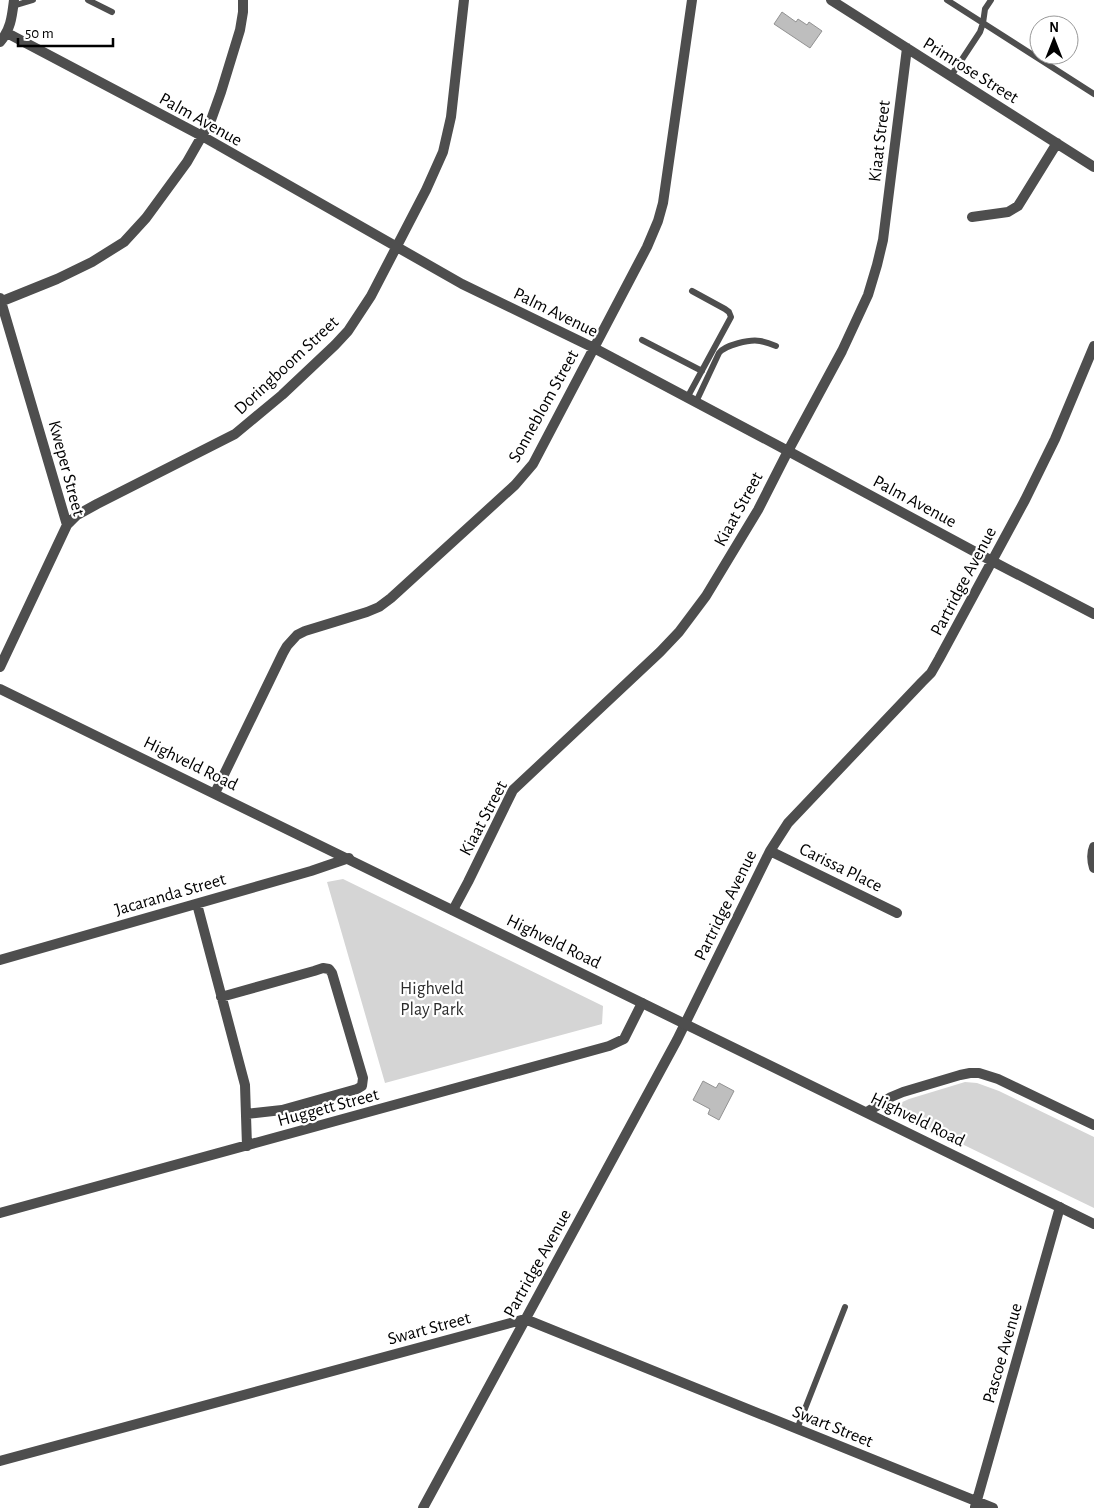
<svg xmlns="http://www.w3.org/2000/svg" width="1094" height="1508" font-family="'Alegreya Sans',sans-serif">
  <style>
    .green { fill: #d5d5d5 }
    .building { fill: #bebebe; stroke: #929292 }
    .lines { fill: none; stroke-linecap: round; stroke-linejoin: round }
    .service { stroke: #4e4e4e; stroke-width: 6 }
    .minor { stroke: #4e4e4e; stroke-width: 10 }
    .tertiary { stroke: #4e4e4e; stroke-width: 10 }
    .labels { text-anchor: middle; stroke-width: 4.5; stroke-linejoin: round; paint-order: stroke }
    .street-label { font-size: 18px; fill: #000; stroke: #fff }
    .park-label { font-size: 18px; fill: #2c2c2c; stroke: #fff }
  </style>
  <rect width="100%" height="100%" fill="#fff"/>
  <path class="green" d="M343 879 603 1006 602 1024 385 1083 327 882Z
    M965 1082 977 1083 999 1091 1094 1137V1208L896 1112 898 1104 909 1099Z"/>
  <path class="building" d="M782 12 796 22 798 19 807 25 809 22 822 31 810 48 774 24Z
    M703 1081 716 1088 719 1083 734 1091 719 1120 708 1114 710 1109 693 1100Z"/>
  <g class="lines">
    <path class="service" d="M88 0 112 12
      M947 0 1094 94
      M13 6 33 0
      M951 76 980 32 983 23 985 9 991 0
      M642 340 702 371
      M687 398 731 317 729 312 725 309 692 291
      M696 402 719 353C725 345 750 339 760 341 765 342 771 344 776 346
      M797 1429 845 1307"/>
    <path class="minor" d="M831 0 1094 167
      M7 33 202 136 462 284 594 348 788 451 992 561 1094 614
      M0 42C11 29 12 16 14 0
      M972 217 1008 212 1018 206 1057 143
      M0 298 67 525
      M0 302 57 279 92 262 124 242 146 218 187 162 211 120 221 92 240 30 243 12V0
      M0 667 67 525 77 515 97 504 235 434 282 395 335 345 348 331 371 296 426 190 443 152 451 117 464 0
      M215 793 283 653 287 646 297 635 305 631 367 612 379 607 391 598 515 485 533 464 647 247 658 221 663 203 692 0
      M1094 847C1091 854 1092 861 1094 868
      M770 851 897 913
      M197 904 245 1085 247 1146
      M453 910 468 882 513 790 660 652 679 632 706 596 758 510 788 451 842 351 868 295 877 265 883 240 907 48
      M0 960 311 871 349 858
      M221 997 314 971 323 968 329 969 332 973 363 1078 362 1086 357 1089 282 1110 246 1114
      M867 1112 891 1097 903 1092 960 1075 970 1073H979L998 1079 1094 1125
      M0 1213 609 1046 624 1039 642 1003
      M0 1461 525 1319 993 1508
      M975 1507 1060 1207
      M423 1508 677 1040 770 851 788 823 922 682 931 673 939 659 1025 500 1055 439 1094 346"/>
    <path class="tertiary" d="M0 689 1094 1224"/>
  </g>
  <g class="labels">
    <g class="street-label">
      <text transform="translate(971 70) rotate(32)" y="6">Primrose Street</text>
      <text transform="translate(201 119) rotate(29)" y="6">Palm Avenue</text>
      <text transform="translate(879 141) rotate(-83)" y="6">Kiaat Street</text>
      <text transform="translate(556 312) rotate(26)" y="6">Palm Avenue</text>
      <text transform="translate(286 365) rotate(-43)" y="6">Doringboom Street</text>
      <text transform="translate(543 406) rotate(-61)" y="6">Sonneblom Street</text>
      <text transform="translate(67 468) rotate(75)" y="6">Kweper Street</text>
      <text transform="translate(915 501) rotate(28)" y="6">Palm Avenue</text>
      <text transform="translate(738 509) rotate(-61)" y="6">Kiaat Street</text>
      <text transform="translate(963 581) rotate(-62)" y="6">Partridge Avenue</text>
      <text transform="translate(191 763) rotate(26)" y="6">Highveld Road</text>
      <text transform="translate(483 818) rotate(-62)" y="6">Kiaat Street</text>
      <text transform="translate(841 867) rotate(26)" y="6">Carissa Place</text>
      <text transform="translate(170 894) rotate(-16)" y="6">Jacaranda Street</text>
      <text transform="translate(725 905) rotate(-64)" y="6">Partridge Avenue</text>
      <text transform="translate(554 941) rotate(26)" y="6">Highveld Road</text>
      <text transform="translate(328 1107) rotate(-15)" y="6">Huggett Street</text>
      <text transform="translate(918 1119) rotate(26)" y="6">Highveld Road</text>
      <text transform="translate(537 1263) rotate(-61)" y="6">Partridge Avenue</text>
      <text transform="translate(429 1328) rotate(-15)" y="6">Swart Street</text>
      <text transform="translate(1002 1353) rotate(-74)" y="6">Pascoe Avenue</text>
      <text transform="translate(833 1426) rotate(22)" y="6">Swart Street</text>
    </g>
    <g class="park-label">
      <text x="432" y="994">Highveld<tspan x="432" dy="21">Play Park</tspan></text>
    </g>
  </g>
  <g transform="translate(1054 40)"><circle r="24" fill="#ffffff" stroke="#999999"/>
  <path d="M0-4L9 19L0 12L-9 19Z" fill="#000000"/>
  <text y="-8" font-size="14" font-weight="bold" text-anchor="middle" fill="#000000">N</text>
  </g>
  <path d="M18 38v8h95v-8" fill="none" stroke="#000000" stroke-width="2.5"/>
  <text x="25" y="38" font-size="15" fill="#000000" stroke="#ffffff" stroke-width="4" paint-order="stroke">50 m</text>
</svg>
